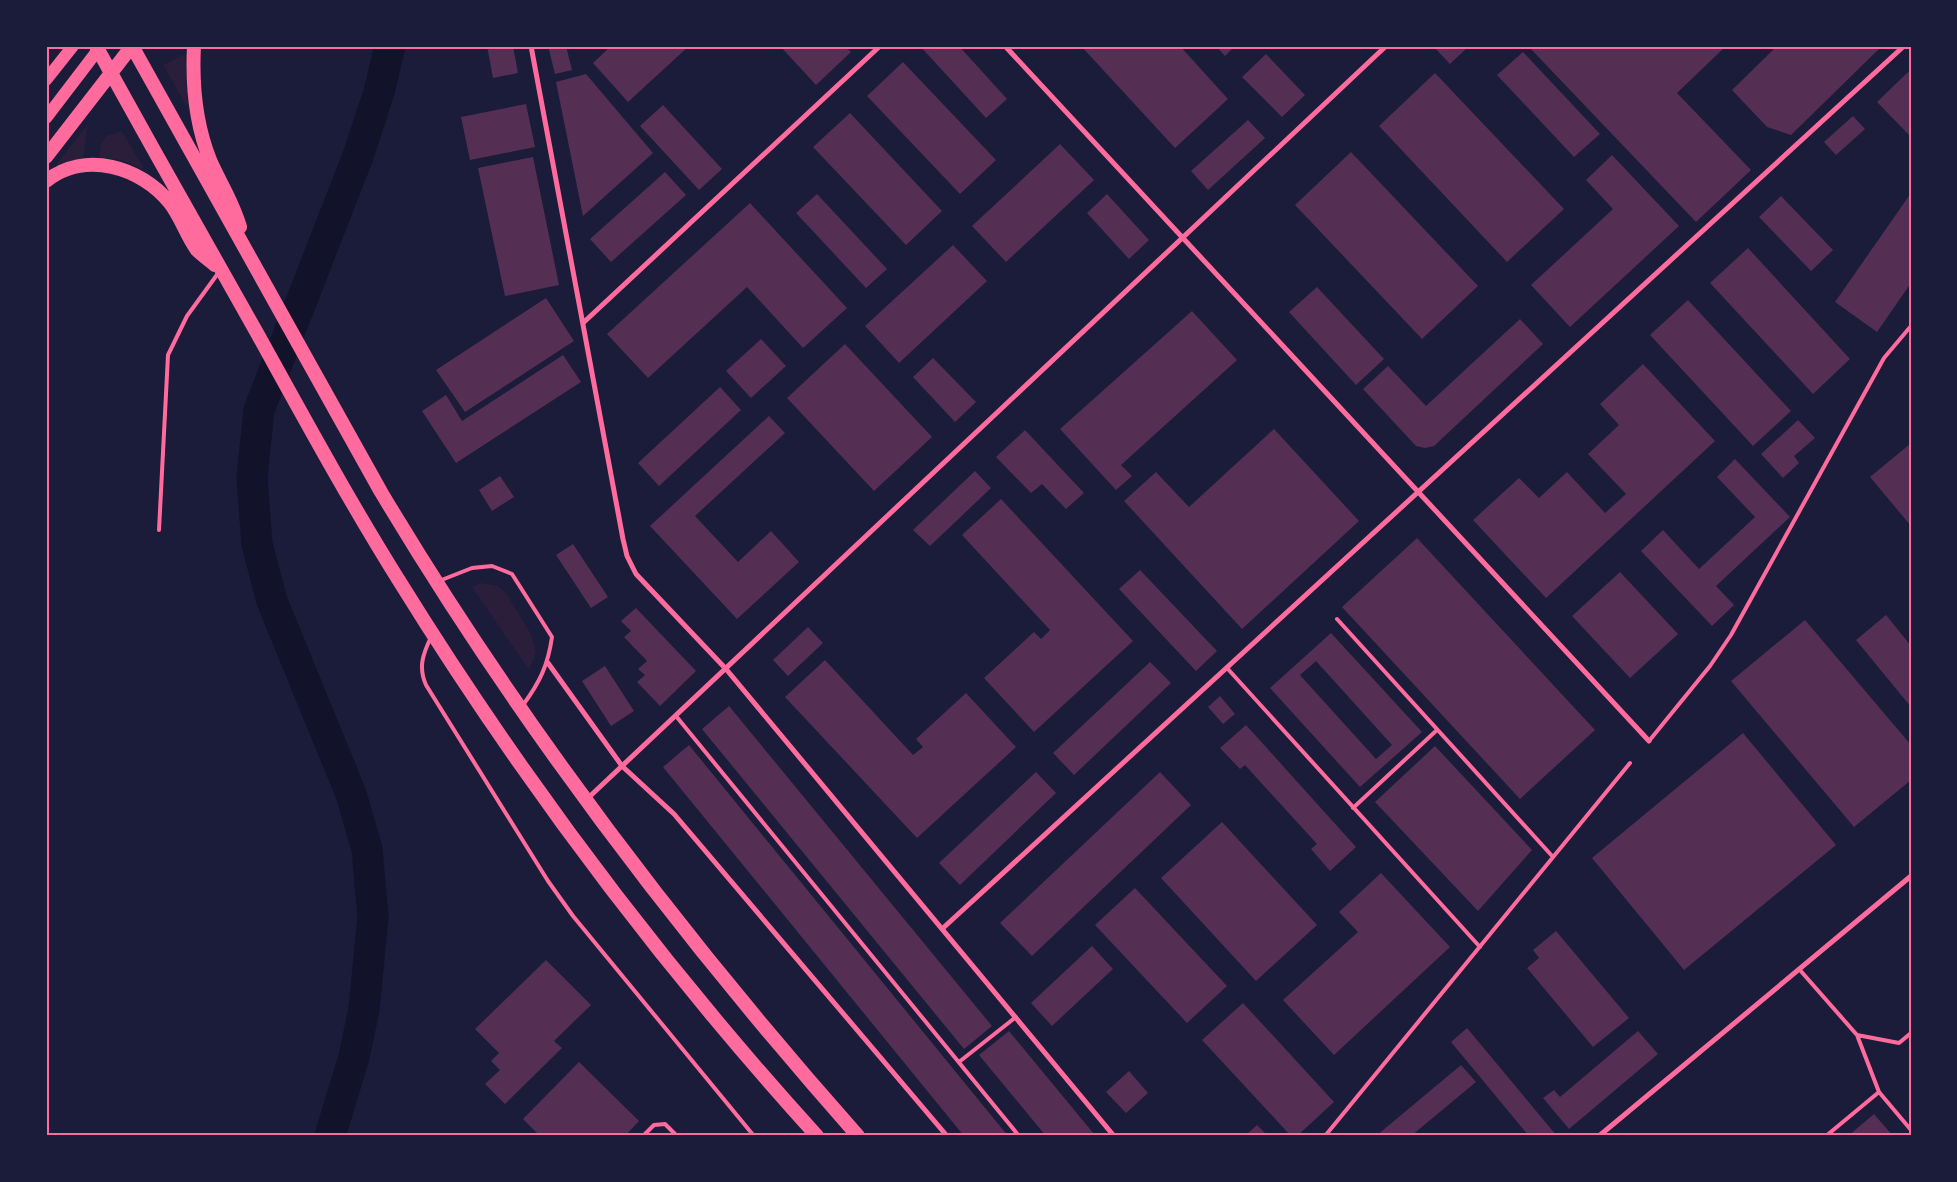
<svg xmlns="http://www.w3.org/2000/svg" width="1957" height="1182" font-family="'Roboto Condensed',sans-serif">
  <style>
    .green { fill: #2a1e3b }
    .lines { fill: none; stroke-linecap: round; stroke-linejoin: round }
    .river { stroke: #12122b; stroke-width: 31 }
    .building { fill: #542f53; fill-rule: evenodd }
    .service { stroke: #ff6b9d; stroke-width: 4 }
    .minor { stroke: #ff6b9d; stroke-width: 5 }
    .primary { stroke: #ff6b9d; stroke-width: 12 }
    .trunk { stroke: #ff6b9d; stroke-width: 14 }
    .neatline { fill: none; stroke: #ff6b9d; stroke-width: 2 }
  </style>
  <rect width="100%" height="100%" fill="#1b1b3a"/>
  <path class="green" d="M185 54 188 104 186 105 163 65Z
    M88 124 83 158 58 166 56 165Z
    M122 131 143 167 142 169 121 160 99 157 101 144 106 136Z
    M481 583 498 586 506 593 531 634 536 653 529 670 472 587Z"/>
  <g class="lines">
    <path class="river" d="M330 1136 354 1057 364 1009 373 917 367 849 351 794 272 601 257 544 252 477 259 410 358 156 379 92 390 46"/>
  </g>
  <path class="building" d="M487 46H513L518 73 493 78Z
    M548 46H566L572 70 555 74Z
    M611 46H689L628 102 593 63Z
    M780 46H845L851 52 816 85Z
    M920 46H959L1007 99 986 118Z
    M1081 46H1180L1228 99 1175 148Z
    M1216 46H1235L1225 56Z
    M1435 46H1469L1450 64 1434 47Z
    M1528 46H1726L1677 93 1751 170 1696 222Z
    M1777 46H1882L1791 135 1767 127 1732 90Z
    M1523 52 1600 134 1574 157 1497 75Z
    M1266 54 1305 95 1282 117 1242 77Z
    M903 62 996 160 960 194 867 96Z
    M1908 72 1911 75V137L1877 102Z
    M1435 73 1564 209 1507 262 1379 126Z
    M586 74 653 153 583 216 556 82Z
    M526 104 535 147 470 160 461 117Z
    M663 105 722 169 699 190 640 126Z
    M850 113 942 211 906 245 813 147Z
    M1853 116 1865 129 1836 155 1824 142Z
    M1248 120 1265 138 1208 190 1191 171Z
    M1060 144 1094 180 1006 262 972 226Z
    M1351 152 1478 286 1422 339 1295 205Z
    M1612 155 1679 226 1570 327 1531 285 1613 209 1586 180Z
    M533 157 559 285 505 296 478 168Z
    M665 172 686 195 611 262 590 239Z
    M1911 193V283L1877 332 1835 302Z
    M817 194 887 269 866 288 796 213Z
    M1107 194 1149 240 1129 259 1087 213Z
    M1781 196 1833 250 1811 271 1759 217Z
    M750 203 847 308 803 348 747 287 648 378 607 334Z
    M953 245 987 281 899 363 865 326Z
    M1748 248 1850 359 1813 394 1710 283Z
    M1317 287 1384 359 1356 385 1289 312Z
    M546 298 574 341 465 412 436 370Z
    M1688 300 1791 411 1753 446 1650 335Z
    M1192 311 1237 360 1121 465 1132 476 1116 490 1060 429Z
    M1520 319 1543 344 1434 446 1425 448 1416 446 1363 389 1388 366 1426 406Z
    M761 339 786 366 751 398 726 371Z
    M845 344 932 437 874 491 787 398Z
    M563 355 581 382 456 463 422 411 446 395 462 421Z
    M933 358 976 402 955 422 913 377Z
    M1643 364 1715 441 1546 598 1473 520 1519 478 1539 498 1567 472 1605 513 1626 494 1588 454 1619 425 1600 404Z
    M720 387 741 410 659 486 638 463Z
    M769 416 785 433 695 516 738 562 771 531 799 562 737 619 650 526Z
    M1798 420 1815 438 1794 456 1799 463 1783 478 1761 454Z
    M1274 429 1359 521 1242 629 1124 501 1156 472 1189 507Z
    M1025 430 1084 493 1066 509 1042 484 1031 493 996 457Z
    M1910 444 1911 445V526L1870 477Z
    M1735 459 1790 517 1716 586 1734 605 1712 626 1641 551 1663 530 1699 569 1755 517 1717 477Z
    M975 471 991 488 930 546 913 530Z
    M500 476 514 497 492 511 479 490Z
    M1001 499 1133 641 1034 732 984 678 1034 632 1041 639 1050 630 962 535Z
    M1417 538 1595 730 1520 799 1342 607Z
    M573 544 608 597 591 608 556 555Z
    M1140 570 1217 651 1196 671 1119 589Z
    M1620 572 1678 634 1630 678 1572 616Z
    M636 608 696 671 660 706 637 682 645 675 638 669 647 661 624 637 631 631 621 621Z
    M1886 615 1911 646V707L1856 640Z
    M1805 620 1911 745V780L1854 827 1731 681Z
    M808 627 823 643 788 676 773 660Z
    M1331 633 1422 732 1360 787 1270 688ZM1316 661 1392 745 1376 759 1300 675Z
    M825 660 913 755 923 747 916 739 966 693 1016 747 917 838 785 697Z
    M1150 662 1171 683 1074 775 1053 753Z
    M605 666 634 711 611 726 582 681Z
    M1220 696 1235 714 1223 724 1208 707Z
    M729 706 992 1026 964 1049 702 729Z
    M1246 725 1356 847 1330 871 1311 849 1317 844 1245 765 1240 769 1220 748Z
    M1743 733 1836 845 1684 970 1592 858Z
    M689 745 1008 1136H964L663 767Z
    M1435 746 1532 850 1478 911 1375 802Z
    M1036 772 1056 793 960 885 939 863Z
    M1160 772 1191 805 1032 956 1000 923Z
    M1222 822 1317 925 1256 981 1161 878Z
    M1381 873 1450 947 1334 1055 1283 1000 1358 932 1339 912Z
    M1135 888 1227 986 1187 1023 1095 925Z
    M1556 931 1629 1018 1593 1047 1527 968 1539 958 1533 950Z
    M1092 946 1113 969 1052 1026 1031 1003Z
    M546 960 591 1005 554 1041 562 1048 505 1104 485 1084 500 1070 491 1061 499 1053 475 1029Z
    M1243 1003 1334 1102 1297 1136H1291L1202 1040Z
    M1467 1028 1557 1136H1529L1451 1042Z
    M1009 1031 1094 1134 1092 1136H1046L979 1055Z
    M1638 1031 1658 1054 1569 1129 1543 1098 1554 1090 1560 1097Z
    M579 1062 639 1121 625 1136H540L523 1119Z
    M1461 1065 1476 1082 1411 1136H1376Z
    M1129 1071 1148 1093 1126 1113 1106 1092Z
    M1874 1114 1893 1136H1848Z
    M1257 1125 1268 1136H1245Z"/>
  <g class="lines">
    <path class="service" d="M159 530 168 355 187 316 219 272
      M439 581 472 568 492 566 512 574 552 637C548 665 540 682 523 705
      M1337 619 1553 857
      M431 637C423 654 418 667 426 685L548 881 573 916 754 1136
      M1227 668 1480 947
      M676 716 1019 1136
      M1649 741 1710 666 1731 635 1884 358 1911 326
      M1353 808 1437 730
      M1799 969 1857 1035 1879 1092 1911 1130
      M1857 1035 1899 1043 1911 1033
      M959 1062 1016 1017
      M643 1136 654 1125 665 1124 677 1136
      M1325 1136 1630 763
      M1826 1136 1879 1092"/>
    <path class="minor" d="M531 46 623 539 627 556 636 574 726 669 1114 1136
      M1005 46 1649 741
      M583 323 880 46
      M548 663 622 766 674 814 947 1136
      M587 799 1386 46
      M942 929 1904 46
      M1599 1136 1911 876"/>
    <path class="primary" d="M46 80 73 46
      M46 118 101 46"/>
    <path class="trunk" d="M96 46C149 142 203 238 257 333 303 416 348 499 398 579 520 776 661 964 817 1136
      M132 46 381 492C519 723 680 935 858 1136
      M194 46C192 84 196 125 210 160 220 183 233 202 240 227
      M46 157 132 46
      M46 181C85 150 141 167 170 203 181 217 186 235 197 250 202 255 209 260 215 265"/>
  </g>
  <rect width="1957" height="1182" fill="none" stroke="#1b1b3a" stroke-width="95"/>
  <rect x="48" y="48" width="1862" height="1086" class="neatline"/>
</svg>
